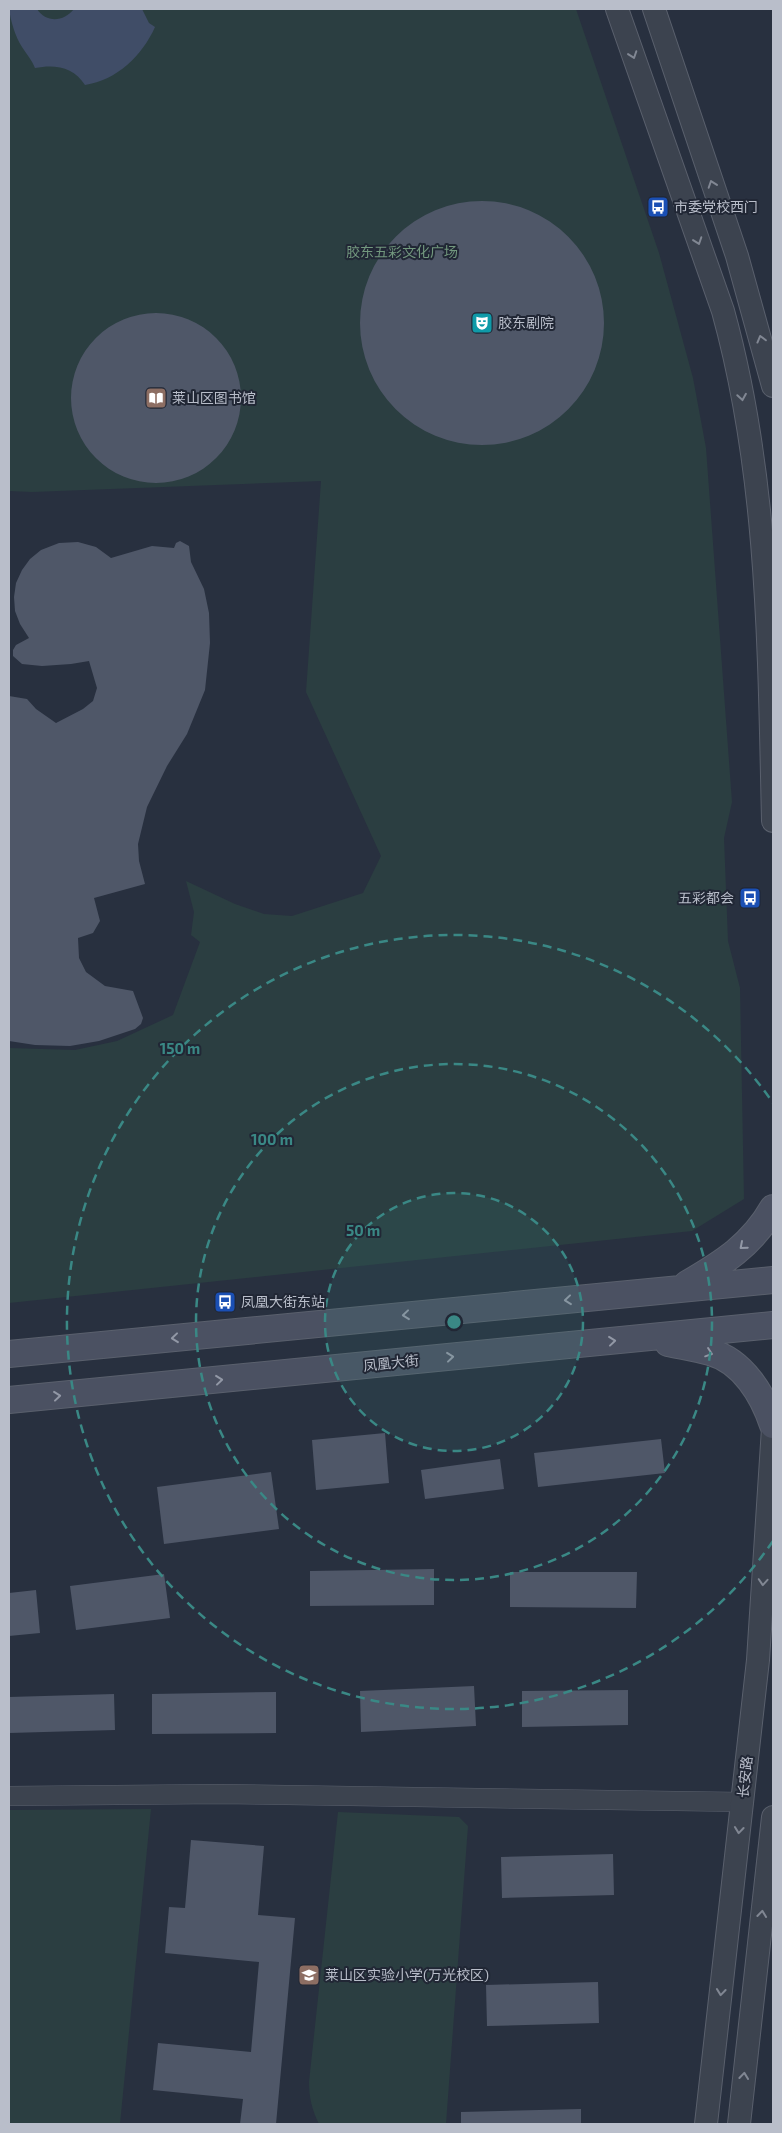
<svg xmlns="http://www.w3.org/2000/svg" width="782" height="2133" font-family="'Exo 2','Noto Sans SC',sans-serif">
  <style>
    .green { fill: #2b3e41 }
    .water { fill: #404d67 }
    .building { fill: #4f5768 }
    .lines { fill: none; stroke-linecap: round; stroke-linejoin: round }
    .minor-casing { stroke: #5a606d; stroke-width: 20 }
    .tertiary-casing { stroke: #5a606d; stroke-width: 24 }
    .secondary-casing { stroke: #5a606d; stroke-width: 28 }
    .minor { stroke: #3c434f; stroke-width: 19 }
    .tertiary { stroke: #3c434f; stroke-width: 22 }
    .secondary { stroke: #4b5162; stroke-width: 26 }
    .oneway { stroke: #818793 }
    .oneway2 { stroke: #9298a6 }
    .ring { fill: none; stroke: #3a8885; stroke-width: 2.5; stroke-dasharray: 9 6 }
    .labels { text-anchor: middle; stroke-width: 4; stroke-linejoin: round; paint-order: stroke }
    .poi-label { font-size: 14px; fill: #b9beca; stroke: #212735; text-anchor: start }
    .park-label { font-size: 14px; fill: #72987e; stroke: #212735 }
    .street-label { font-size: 14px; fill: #b9beca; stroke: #212735 }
    .centre { fill: #3a8885; stroke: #212735; stroke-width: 2.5 }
    .ring-label { font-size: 15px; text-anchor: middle; font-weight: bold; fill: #3a8885; stroke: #212735; stroke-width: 4; stroke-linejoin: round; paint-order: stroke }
  </style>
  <rect width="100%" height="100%" fill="#28303f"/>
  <path class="green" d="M9 9H576L659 253 693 378 706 448 732 802 724 838 728 941 740 988 744 1199 692 1231 9 1303V1048L75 1050 117 1041 173 1015 200 942 191 935 194 912 186 881 235 904 264 914 292 916 363 893 381 856 306 692 321 481 32 492 9 491Z
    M151 1809 120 2124H9V1810Z
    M338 1812 459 1817 468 1826 446 2124H319C312 2110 309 2097 309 2082Z"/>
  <path class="water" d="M9 9H37C46 23 64 22 74 9H142L149 23 155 27C142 56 117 80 85 85 74 67 55 64 35 68 32 60 27 55 22 47 15 36 11 22 9 9Z"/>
  <path class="building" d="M360 323a122 122 0 1 1 244 0a122 122 0 1 1-244 0Z
    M71 398a85 85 0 1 1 170 0a85 85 0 1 1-170 0Z
    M180 541 189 546 191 562 204 589 209 613 210 643 205 690 187 734 167 766 147 807 138 844 139 861 145 884 94 898 100 921 93 933 78 938 79 958 86 972 105 986 133 991 143 1018 141 1024 135 1029 99 1041 70 1046 35 1045 9 1041V696L27 699 36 709 56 723 83 709 93 701 97 688 89 661 71 664 42 666 22 664 13 656V650L16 645 29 638 20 624 15 611 14 597 16 583 22 570 30 559 41 550 59 543 78 542 96 547 111 558 152 546 174 548 176 543Z
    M385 1433 389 1483 316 1490 312 1440Z
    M661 1439 665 1473 538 1487 534 1453Z
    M500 1459 504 1489 425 1499 421 1470Z
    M271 1472 279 1529 164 1544 157 1487Z
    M434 1569V1605L310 1606V1571Z
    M510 1572H637L636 1608 510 1607Z
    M164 1574 170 1618 76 1630 70 1586Z
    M36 1590 40 1633 9 1636V1593Z
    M474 1686 476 1726 361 1732 360 1691Z
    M628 1690V1725L522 1727V1691Z
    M276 1692V1733L152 1734V1694Z
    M114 1694 115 1730 9 1733V1697Z
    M191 1840 264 1846 258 1915 295 1918 276 2124H240L243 2099 153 2090 158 2043 251 2052 259 1962 165 1953 169 1907 185 1908Z
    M613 1854 614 1895 502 1898 501 1857Z
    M598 1982 599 2023 487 2026 486 1985Z
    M581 2109V2124H461V2112Z"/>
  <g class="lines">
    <g class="minor-casing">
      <path id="minor" d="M9 1796 221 1794 743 1802"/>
    </g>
    <g class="tertiary-casing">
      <path id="tertiary" d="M617 9 723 311C769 477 769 651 773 821
        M654 9 737 256 773 386
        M706 2124 758 1660 773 1428
        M739 2124 773 1817"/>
    </g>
    <g class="secondary-casing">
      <path id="secondary" d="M687 1284C723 1263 752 1245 773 1208
        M668 1343C682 1346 696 1348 710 1352 743 1361 763 1395 773 1425
        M9 1354 773 1280
        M9 1400 773 1325"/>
    </g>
    <use href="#minor" class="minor"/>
    <use href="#tertiary" class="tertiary"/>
    <use href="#secondary" class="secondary"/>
  </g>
  <defs><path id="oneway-chevron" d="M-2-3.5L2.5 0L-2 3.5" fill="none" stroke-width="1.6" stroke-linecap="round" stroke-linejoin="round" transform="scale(1.25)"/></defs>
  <g class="oneway">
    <use href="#oneway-chevron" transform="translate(633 55) rotate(71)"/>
    <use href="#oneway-chevron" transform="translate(712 184) rotate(-109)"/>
    <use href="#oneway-chevron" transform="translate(698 241) rotate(71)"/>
    <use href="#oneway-chevron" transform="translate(761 339) rotate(-105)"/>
    <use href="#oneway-chevron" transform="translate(742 397) rotate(81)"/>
    <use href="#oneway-chevron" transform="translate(763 1582) rotate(94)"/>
    <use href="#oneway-chevron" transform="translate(739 1830) rotate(96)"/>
    <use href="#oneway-chevron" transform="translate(762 1914) rotate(-84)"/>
    <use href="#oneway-chevron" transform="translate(721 1992) rotate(96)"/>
    <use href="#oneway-chevron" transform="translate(744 2076) rotate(-84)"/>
  </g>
  <g class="oneway2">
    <use href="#oneway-chevron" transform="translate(743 1246) rotate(139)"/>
    <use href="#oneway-chevron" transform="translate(568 1300) rotate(174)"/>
    <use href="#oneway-chevron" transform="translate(406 1315) rotate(174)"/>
    <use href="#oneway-chevron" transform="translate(175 1338) rotate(174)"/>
    <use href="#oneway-chevron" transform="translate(612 1341) rotate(-6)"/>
    <use href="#oneway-chevron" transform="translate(709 1353) rotate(19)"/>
    <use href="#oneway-chevron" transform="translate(450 1357) rotate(-6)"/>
    <use href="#oneway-chevron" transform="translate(219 1380) rotate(-6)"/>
    <use href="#oneway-chevron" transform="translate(57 1396) rotate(-6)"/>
  </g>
  <circle cx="454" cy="1322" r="129" fill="#3a8885" fill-opacity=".12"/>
  <g class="ring">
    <circle cx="454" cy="1322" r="129"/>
    <circle cx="454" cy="1322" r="258"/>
    <path d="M773 1541A387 387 0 1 1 773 1103"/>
  </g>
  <defs>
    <g id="bus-square" transform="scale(1.125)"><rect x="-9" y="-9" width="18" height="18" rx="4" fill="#1a4fb4" stroke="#212735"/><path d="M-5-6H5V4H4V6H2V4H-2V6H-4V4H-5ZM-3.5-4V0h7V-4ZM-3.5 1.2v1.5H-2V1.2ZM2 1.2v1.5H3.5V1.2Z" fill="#fff"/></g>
    <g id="theatre-square" transform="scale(1.125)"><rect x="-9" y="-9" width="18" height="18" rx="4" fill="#0f9aa8" stroke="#212735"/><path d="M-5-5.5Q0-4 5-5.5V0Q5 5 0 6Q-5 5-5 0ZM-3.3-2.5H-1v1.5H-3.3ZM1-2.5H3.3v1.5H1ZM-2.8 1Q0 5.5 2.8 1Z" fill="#fff"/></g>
    <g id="library-square" transform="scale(1.125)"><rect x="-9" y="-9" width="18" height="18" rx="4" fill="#8d6e63" stroke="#212735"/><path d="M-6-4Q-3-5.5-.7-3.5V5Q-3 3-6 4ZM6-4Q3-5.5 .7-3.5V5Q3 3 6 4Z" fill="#fff"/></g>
    <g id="school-square" transform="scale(1.125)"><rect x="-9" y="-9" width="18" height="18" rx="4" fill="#8d6e63" stroke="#212735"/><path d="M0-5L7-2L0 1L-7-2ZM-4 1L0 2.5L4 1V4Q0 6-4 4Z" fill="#fff"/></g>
  </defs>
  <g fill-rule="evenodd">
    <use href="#bus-square" x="658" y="207"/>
    <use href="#theatre-square" x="482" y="323"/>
    <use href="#library-square" x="156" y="398"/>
    <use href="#bus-square" x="750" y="898"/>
    <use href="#bus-square" x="225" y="1302"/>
    <use href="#school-square" x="309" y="1975"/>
  </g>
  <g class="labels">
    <g class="poi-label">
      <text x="674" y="212">市委党校西门</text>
      <text x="498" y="328">胶东剧院</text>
      <text x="172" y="403">莱山区图书馆</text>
      <text x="734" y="903" text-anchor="end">五彩都会</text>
      <text x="241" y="1307">凤凰大街东站</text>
      <text x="325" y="1980">莱山区实验小学(万光校区)</text>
    </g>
    <g class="park-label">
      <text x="402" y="257">胶东五彩文化广场</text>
    </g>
    <g class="street-label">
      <text transform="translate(391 1363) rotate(-6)" y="5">凤凰大街</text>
      <text transform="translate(745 1777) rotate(-84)" y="5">长安路</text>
    </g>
  </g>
  <circle cx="454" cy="1322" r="8" class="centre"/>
  <g class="ring-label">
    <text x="180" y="1054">150 m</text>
    <text x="272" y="1145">100 m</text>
    <text x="363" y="1236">50 m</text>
  </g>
  <rect width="782" height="2133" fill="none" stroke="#b9beca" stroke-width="20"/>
</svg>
